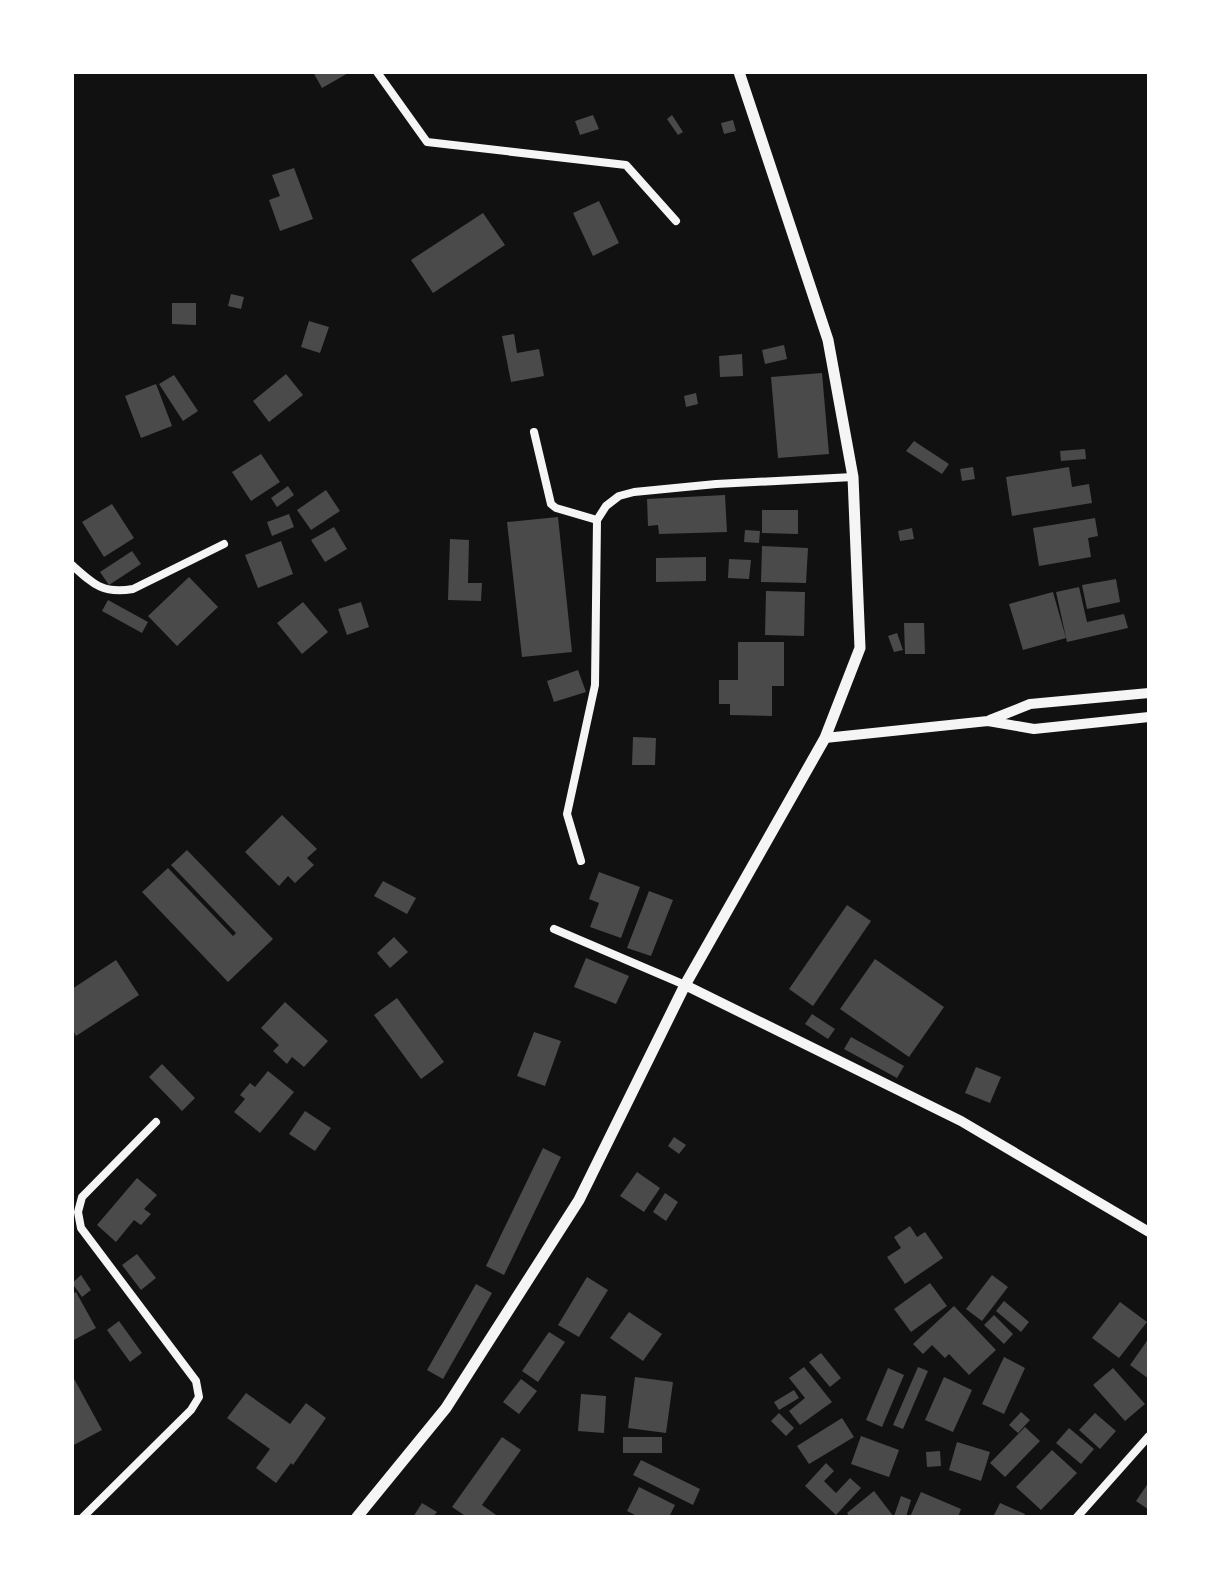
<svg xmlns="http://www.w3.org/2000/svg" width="1221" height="1589" font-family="Quicksand,sans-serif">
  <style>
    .building { fill: #4a4a4a }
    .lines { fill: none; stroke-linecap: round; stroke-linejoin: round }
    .minor { stroke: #f5f5f5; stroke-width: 8 }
    .tertiary { stroke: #f5f5f5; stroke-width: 10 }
    .secondary { stroke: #f5f5f5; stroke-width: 11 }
  </style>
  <rect width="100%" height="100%" fill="#111"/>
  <path class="building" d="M313 72H350L322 88Z
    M593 115 599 129 580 135 575 121Z
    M672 115 683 132 678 135 667 119Z
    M733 120 736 131 724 134 721 123Z
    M294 168 313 219 280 231 269 200 280 196 272 175Z
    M599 201 619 243 593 256 573 213Z
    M483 213 505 245 433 293 411 260Z
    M231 294 244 297 241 309 228 306Z
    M172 303H196V325L172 324Z
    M309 321 329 327 320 353 301 347Z
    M514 334 517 353 539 349 544 376 511 382 502 336Z
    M784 345 787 359 765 364 762 350Z
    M742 354 743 376 720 377 719 356Z
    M822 373 829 454 778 458 771 377Z
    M286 374 303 395 269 422 253 401Z
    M174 375 198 411 183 421 159 384Z
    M156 384 172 426 141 438 125 396Z
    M696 393 698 404 686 407 684 396Z
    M914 441 949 464 942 474 906 451Z
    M1085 449 1086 459 1061 461 1060 451Z
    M261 454 280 482 251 501 232 472Z
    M973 467 975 479 962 481 960 469Z
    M1069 467 1072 487 1089 484 1092 503 1012 516 1006 477Z
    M288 486 294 495 277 507 271 498Z
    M326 490 340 511 311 530 297 510Z
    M725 495 727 532 659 534 658 525 648 526 647 499Z
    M112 504 134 538 104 557 82 522Z
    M762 510H798V534L762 533Z
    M289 514 294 527 272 536 267 522Z
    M558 517 572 652 522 657 507 522Z
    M1095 518 1098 536 1088 538 1091 557 1039 566 1033 528Z
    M334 527 347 549 325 562 311 540Z
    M912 528 914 539 900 541 898 531Z
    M745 530 760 531 759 543 744 542Z
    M450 539 469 540 468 583H482L481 601 448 600Z
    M281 541 293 574 258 588 245 555Z
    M762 546 808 548 806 583 761 582Z
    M132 551 141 564 109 585 100 572Z
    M706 557V581L656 582V558Z
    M729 559 751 560 749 579 728 578Z
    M189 577 218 607 177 646 148 616Z
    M1116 579 1120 602 1087 609 1082 585Z
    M1079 587 1087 622 1124 614 1128 628 1067 642 1056 592Z
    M766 591 805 592 804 636 765 635Z
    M1053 592 1066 638 1023 650 1009 604Z
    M108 600 148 622 142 633 102 611Z
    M303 602 328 632 302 654 277 623Z
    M361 602 369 627 347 635 338 609Z
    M904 623H924L925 654H905Z
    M897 633 903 650 894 652 888 636Z
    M738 642H784V686H772V716L730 715V704H719V680H738Z
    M578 670 586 692 554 702 547 681Z
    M633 737 656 738 655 765H632Z
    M282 815 317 849 307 858 314 865 295 883 288 876 279 886 245 852Z
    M187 850 273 939 228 982 142 892 168 868 233 936 236 933 171 865Z
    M599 872 640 887 621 938 590 927 599 903 589 899Z
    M383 881 416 898 407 914 374 896Z
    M649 891 673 900 651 956 627 948Z
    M847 905 871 921 813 1006 789 989Z
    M394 937 408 952 390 968 377 953Z
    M586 958 629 976 616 1004 574 987Z
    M875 959 944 1007 909 1057 840 1009Z
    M116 960 139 995 76 1036 72 1029V989Z
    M397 998 444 1062 421 1079 374 1015Z
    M285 1002 328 1041 304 1067 292 1057 287 1064 273 1051 279 1045 261 1028Z
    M812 1014 835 1029 828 1039 805 1024Z
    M534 1032 561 1041 545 1086 517 1076Z
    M851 1037 904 1066 897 1078 844 1049Z
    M162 1064 195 1098 182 1111 149 1077Z
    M976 1067 1001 1077 990 1103 965 1093Z
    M268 1071 294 1092 260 1133 234 1112 245 1099 240 1095 250 1083 255 1087Z
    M305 1111 331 1128 315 1151 289 1134Z
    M674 1137 686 1145 679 1154 668 1146Z
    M543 1148 561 1157 504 1275 486 1266Z
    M637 1172 660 1188 644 1212 620 1196Z
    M137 1178 157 1195 144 1209 151 1214 141 1225 134 1220 116 1242 97 1225Z
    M665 1193 678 1202 666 1221 653 1212Z
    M910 1226 917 1237 925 1232 943 1258 905 1284 887 1257 901 1248 894 1237Z
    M137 1254 156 1278 141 1290 122 1265Z
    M81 1275 91 1290 82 1297 72 1283Z
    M992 1275 1008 1287 982 1321 966 1309Z
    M587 1277 608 1290 579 1337 558 1325Z
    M930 1283 947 1306 911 1332 894 1309Z
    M476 1284 492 1293 443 1379 427 1370Z
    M76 1292 96 1328 72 1341V1294Z
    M1004 1301 1029 1322 1021 1332 996 1311Z
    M1120 1302 1147 1322 1119 1358 1092 1338Z
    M954 1306 996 1350 969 1375 949 1354 945 1358 932 1345 923 1354 913 1344Z
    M629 1312 662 1334 643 1361 610 1338Z
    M994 1315 1013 1334 1004 1344 984 1325Z
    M119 1321 142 1353 130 1362 107 1330Z
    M549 1332 565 1342 538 1382 522 1371Z
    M1149 1338V1379L1130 1365Z
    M821 1353 841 1378 830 1387 809 1362Z
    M1004 1357 1025 1368 1004 1414 982 1404Z
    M804 1367 832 1402 800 1425 789 1411 805 1398 789 1378Z
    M918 1367 928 1371 903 1429 893 1425Z
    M888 1368 904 1375 882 1427 866 1420Z
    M1113 1368 1145 1404 1125 1421 1093 1385Z
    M72 1375 102 1430 72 1446Z
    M635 1377 673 1382 666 1433 628 1428Z
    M944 1377 972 1390 953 1432 925 1420Z
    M521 1379 537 1391 519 1414 503 1402Z
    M794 1390 799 1398 779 1410 774 1402Z
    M246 1393 290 1424 306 1403 326 1418 293 1465 291 1463 276 1483 256 1468 270 1449 227 1418Z
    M581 1394 606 1396 604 1433 578 1431Z
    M1021 1412 1030 1420 1018 1433 1009 1425Z
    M779 1413 794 1428 786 1436 771 1421Z
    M1095 1413 1116 1431 1100 1449 1079 1430Z
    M842 1418 854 1437 809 1464 797 1446Z
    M1025 1427 1040 1441 1005 1477 990 1463Z
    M1069 1428 1094 1449 1081 1464 1056 1443Z
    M861 1436 899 1450 889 1477 851 1464Z
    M502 1437 521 1450 482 1505 499 1517H467L452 1507Z
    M623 1437H662V1453H623Z
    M957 1442 990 1452 981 1481 949 1470Z
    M1052 1450 1077 1473 1041 1510 1016 1487Z
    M940 1451 941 1466 927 1467 926 1452Z
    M641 1460 700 1489 693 1505 633 1475Z
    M826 1463 834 1471 824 1481 836 1493 850 1478 861 1488 836 1515 805 1486Z
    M1149 1482V1510L1136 1501Z
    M639 1487 675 1505 669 1517H639L627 1511Z
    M874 1491 894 1517H850L847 1513Z
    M921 1492 961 1509 958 1517H910Z
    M901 1496 911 1500 906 1517 894 1516Z
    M422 1503 437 1512 433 1517H413Z
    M1000 1503 1025 1514 1024 1517H993Z"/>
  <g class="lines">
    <path class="minor" d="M377 72 427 142 626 165 676 221
      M534 432 551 504 556 508 597 520
      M72 565C94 585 103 594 133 589L224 544
      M581 861 567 814 595 685 597 520 606 506 619 496 634 492 716 484 853 477
      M554 929 685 985
      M83 1517 191 1410 199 1397 196 1381 81 1228 78 1212 82 1197 156 1122
      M1077 1517 1149 1436"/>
    <path class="tertiary" d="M990 720 1030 704 1149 693
      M825 738 988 721 1034 729 1149 717
      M685 985 961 1121 1149 1232"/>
    <path class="secondary" d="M357 1517 446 1408 579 1200 685 985 825 738 860 648 853 477 828 340 739 72"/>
  </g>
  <rect width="1221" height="1589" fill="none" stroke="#ffffff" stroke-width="148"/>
</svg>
